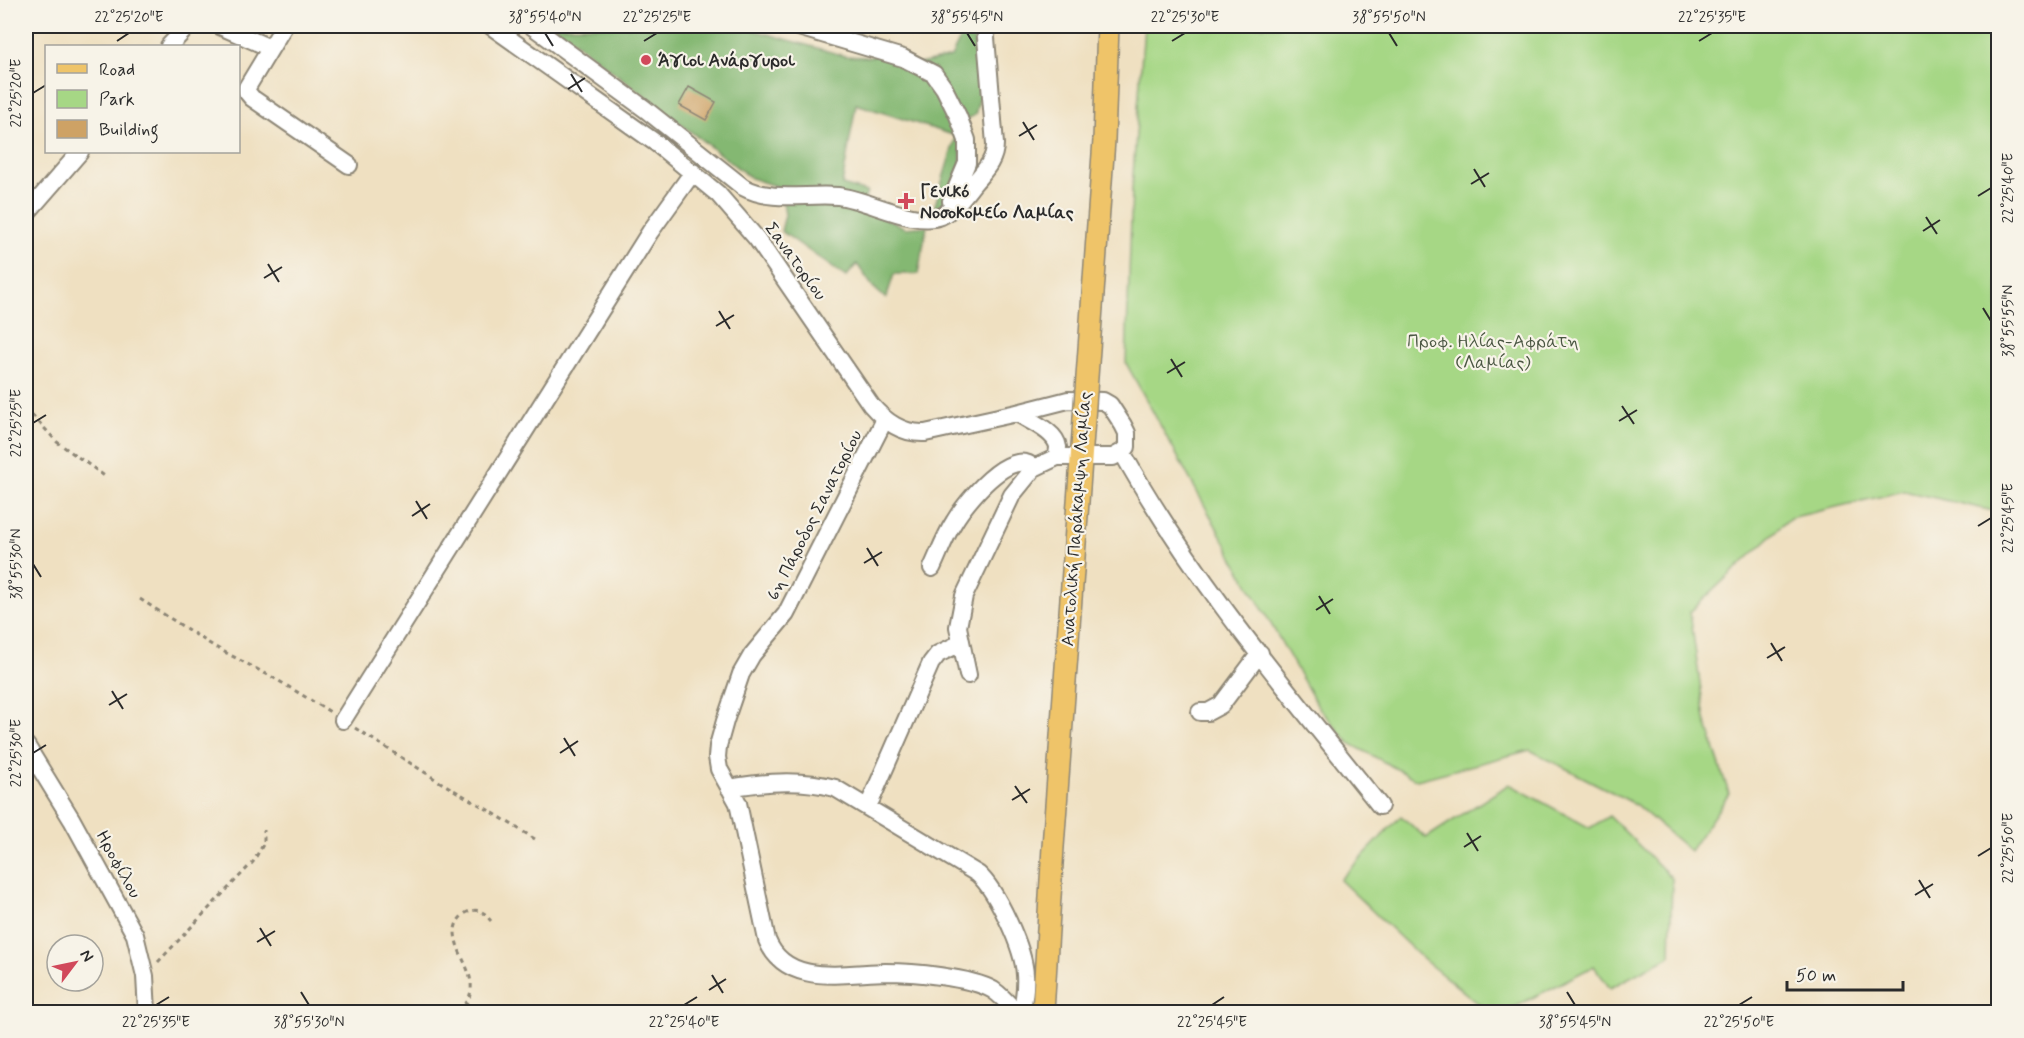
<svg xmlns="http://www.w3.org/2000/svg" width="2024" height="1038" font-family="Mynerve,sans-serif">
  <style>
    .green { fill: #a6d785; stroke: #688158; stroke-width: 1.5 }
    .forest { fill: #84b872; stroke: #58724e; stroke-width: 1.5 }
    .building { fill: #cea265 }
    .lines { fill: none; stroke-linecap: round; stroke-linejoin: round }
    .minor-casing { stroke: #8d8676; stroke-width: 20 }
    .major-casing { stroke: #8d8676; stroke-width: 24 }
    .path { stroke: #8d8676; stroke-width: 3; stroke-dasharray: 4.5 4.5; stroke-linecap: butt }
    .minor { stroke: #fff; stroke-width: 16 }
    .major { stroke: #efc469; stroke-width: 21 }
    .major-bridge-casing { stroke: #8d8676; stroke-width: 24; stroke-linecap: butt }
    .major-bridge { stroke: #efc469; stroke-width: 21 }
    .ticks { fill: none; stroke: #2b2b2b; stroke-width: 2 }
    .poi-dot { fill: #d1495b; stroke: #f7f3e8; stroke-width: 2 }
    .labels { text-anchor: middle; stroke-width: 4.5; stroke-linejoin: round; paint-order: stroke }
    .poi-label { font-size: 18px; font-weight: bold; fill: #2b2b2b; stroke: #f7f3e8; text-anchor: start }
    .street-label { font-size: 18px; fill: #2b2b2b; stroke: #f7f3e8 }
    .park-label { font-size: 18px; fill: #4a5642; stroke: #f7f3e8 }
    .neatline { fill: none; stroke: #2b2b2b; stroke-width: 2 }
    .ticks-label { font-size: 15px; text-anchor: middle; fill: #2b2b2b }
  </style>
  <rect width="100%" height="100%" fill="#f7f3e8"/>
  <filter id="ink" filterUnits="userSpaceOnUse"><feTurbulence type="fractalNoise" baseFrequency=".0167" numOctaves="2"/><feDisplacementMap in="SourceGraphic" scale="12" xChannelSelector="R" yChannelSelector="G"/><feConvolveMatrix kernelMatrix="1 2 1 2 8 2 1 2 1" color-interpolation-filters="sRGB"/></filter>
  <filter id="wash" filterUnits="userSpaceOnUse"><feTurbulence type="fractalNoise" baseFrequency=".008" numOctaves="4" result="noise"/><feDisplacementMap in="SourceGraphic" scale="24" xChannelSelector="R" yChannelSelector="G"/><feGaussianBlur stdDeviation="1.35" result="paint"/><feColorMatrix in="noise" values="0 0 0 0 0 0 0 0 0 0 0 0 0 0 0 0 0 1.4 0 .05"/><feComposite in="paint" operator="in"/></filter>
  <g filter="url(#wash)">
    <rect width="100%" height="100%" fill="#efe0c1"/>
    <path class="green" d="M1144 26H1998V512L1904 491 1790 518 1690 612 1705 719 1729 794 1690 851 1635 804 1530 750 1417 780 1349 743 1319 708 1239 568 1126 363 1132 189Z
      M1509 784 1590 828 1609 816 1672 878 1670 956 1610 988 1594 966 1505 1012H1489L1424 960 1340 880 1401 816 1426 838Z"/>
    <path class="forest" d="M554 26H740L845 56 868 57 877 55 910 66 951 57 961 37 974 40 980 96 975 115 957 124 961 144V163L942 209 934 208 956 136 856 104 842 185 867 192 861 211 894 222 905 228 927 226 918 274H894L886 299 873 287 857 264 846 277 781 231 785 215 781 188 751 178Z"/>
    <g id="blocks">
      <path class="building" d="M689 87 716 102 706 120 679 105Z"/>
    </g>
  </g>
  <g filter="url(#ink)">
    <use href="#blocks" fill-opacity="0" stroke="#8d8676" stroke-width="1.5"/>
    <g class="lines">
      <g class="minor-casing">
        <path id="minor" d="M220 26 270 48
          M284 26 246 89 247 92 252 98 349 165
          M491 26 656 143 718 194 757 239 871 405C886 422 902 434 925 433L1017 413C1029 421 1056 431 1058 447 1058 450 1057 453 1057 457
          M532 26 645 109 743 187C772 203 807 193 838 196 867 199 915 227 941 216 954 210 965 194 974 183 984 171 995 161 995 144L985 26
          M795 26 903 58 934 74 944 88 958 116 967 140V163L951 201
          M169 46 188 26
          M26 214 80 152
          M1017 413 1068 400 1103 401 1110 405 1123 425 1127 433V447L1122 452C1193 580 1289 692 1380 806
          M885 419 786 614 752 655 741 674 725 721 718 746 717 757 719 769 738 803 767 940C786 987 844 973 885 972 912 972 970 977 993 990 1002 996 1009 1004 1016 1012
          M932 568C939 553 945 536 954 522 965 503 1011 445 1034 468
          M968 675 958 627 964 596 1012 495 1034 468 1057 457H1113L1122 452
          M1200 712H1208L1221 705 1260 653
          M343 720 650 232 693 172
          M26 745 72 820 135 935 145 976 147 1012
          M729 788C762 782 802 779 835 788L978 874C997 891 1024 949 1025 975 1026 988 1024 1000 1021 1012
          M871 800 931 663 938 654 961 643"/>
      </g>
      <g class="major-casing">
        <path id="major" d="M1086 391 1104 140 1108 26
          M1043 1012 1053 847 1084 419"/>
      </g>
      <path class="path" d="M26 408 57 442 106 477
        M140 599 215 647 274 678 332 713
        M355 728 440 782 490 811 538 841
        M158 962 253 862 264 843V830
        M459 1012C489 982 454 959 455 930 456 916 473 904 485 914 487 916 489 919 491 921"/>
      <use href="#minor" class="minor"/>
      <use href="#major" class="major"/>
      <g class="major-bridge-casing">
        <path id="major-bridge" d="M1084 419 1086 391"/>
      </g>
      <use href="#major-bridge" class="major-bridge"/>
    </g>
  </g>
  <path class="ticks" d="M545 33 553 46M967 33 975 46M1389 33 1397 46M117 41 129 33M644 41 657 33M1172 41 1185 33M1699 41 1712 33M571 74 582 92M568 89 585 78M33 93 46 85M1023 122 1034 140M1019 136 1037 125M1474 169 1485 187M1471 184 1489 173M1978 196 1991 188M1926 217 1937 234M1923 231 1940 220M268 264 279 282M264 278 282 267M1983 308 1991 321M719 311 730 329M716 326 734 315M1171 359 1182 377M1167 373 1185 362M1622 406 1634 424M1619 421 1637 410M33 423 46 415M416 501 427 519M412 516 430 504M1978 526 1991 518M867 548 878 566M864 563 882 552M33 564 41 577M1319 596 1330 614M1316 610 1333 599M1771 643 1782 661M1767 658 1785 647M112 691 123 709M109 705 127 694M564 738 575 756M33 753 46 745M560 753 578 741M1015 786 1027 803M1012 800 1030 789M1467 833 1478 851M1464 847 1481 836M1978 856 1991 848M1919 880 1930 898M1915 895 1933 884M260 928 271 946M257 942 275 931M712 975 723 993M709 990 726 979M301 992 309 1005M1567 992 1575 1005M156 1005 169 997M684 1005 697 997M1212 1005 1224 997M1739 1005 1752 997"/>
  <g class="poi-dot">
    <circle cx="646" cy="60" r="6"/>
    <path d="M903 192h6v6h6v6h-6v6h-6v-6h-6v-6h6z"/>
  </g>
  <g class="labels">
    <g class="poi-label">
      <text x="658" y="66">Άγιοι Ανάργυροι</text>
      <text x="920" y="197">Γενικό<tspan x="920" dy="21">Νοσοκομείο Λαμίας</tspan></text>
    </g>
    <g class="street-label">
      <text transform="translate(796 261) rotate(54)" y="6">Σανατορίου</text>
      <text transform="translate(814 515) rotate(-63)" y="6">6η Πάροδος Σανατορίου</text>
      <text transform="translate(1076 519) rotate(-86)" y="6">Ανατολική Παράκαμψη Λαμίας</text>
      <text transform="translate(119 864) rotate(61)" y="6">Ηροφίλου</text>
    </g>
    <g class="park-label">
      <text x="1493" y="347">Προφ. Ηλίας-Αφράτη<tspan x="1493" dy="21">(Λαμίας)</tspan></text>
    </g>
  </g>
  <rect width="2024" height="1038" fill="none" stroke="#f7f3e8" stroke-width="66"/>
  <rect x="45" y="45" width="195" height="108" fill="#f7f3e8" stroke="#a5a39c" stroke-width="1.5"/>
  <rect x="57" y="64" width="30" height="9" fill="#efc469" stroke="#a5a39c" stroke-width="1.5"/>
  <text x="99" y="75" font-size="18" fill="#2b2b2b">Road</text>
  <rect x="57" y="90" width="30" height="18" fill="#a6d785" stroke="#a5a39c" stroke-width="1.5"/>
  <text x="99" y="105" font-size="18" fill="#2b2b2b">Park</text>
  <rect x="57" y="120" width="30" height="18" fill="#cea265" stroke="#a5a39c" stroke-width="1.5"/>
  <text x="99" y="135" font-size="18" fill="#2b2b2b">Building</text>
  <g transform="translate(75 963) rotate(58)"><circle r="28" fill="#f7f3e8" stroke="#a5a39c" stroke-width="1.5"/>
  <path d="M0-4.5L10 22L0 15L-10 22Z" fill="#d1495b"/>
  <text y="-9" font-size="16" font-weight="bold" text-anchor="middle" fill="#2b2b2b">N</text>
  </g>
  <path d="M1787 981v9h116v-9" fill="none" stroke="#2b2b2b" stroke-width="3"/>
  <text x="1796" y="981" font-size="18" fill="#2b2b2b" stroke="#f7f3e8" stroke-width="4.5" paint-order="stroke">50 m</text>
  <rect x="33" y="33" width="1958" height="972" class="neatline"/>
  <g class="ticks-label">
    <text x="129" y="22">22°25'20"E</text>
    <text x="545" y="22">38°55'40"N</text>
    <text x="657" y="22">22°25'25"E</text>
    <text x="967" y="22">38°55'45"N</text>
    <text x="1185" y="22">22°25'30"E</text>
    <text x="1389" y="22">38°55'50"N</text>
    <text x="1712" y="22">22°25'35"E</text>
    <text transform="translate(16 93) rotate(-90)" y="5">22°25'20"E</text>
    <text transform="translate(2008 188) rotate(-90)" y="5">22°25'40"E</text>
    <text transform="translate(2008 321) rotate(-90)" y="5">38°55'55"N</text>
    <text transform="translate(16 423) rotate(-90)" y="5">22°25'25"E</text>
    <text transform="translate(2008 518) rotate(-90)" y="5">22°25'45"E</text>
    <text transform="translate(16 564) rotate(-90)" y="5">38°55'30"N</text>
    <text transform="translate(16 753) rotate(-90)" y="5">22°25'30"E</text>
    <text transform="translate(2008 848) rotate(-90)" y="5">22°25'50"E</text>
    <text x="156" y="1027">22°25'35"E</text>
    <text x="309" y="1027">38°55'30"N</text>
    <text x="684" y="1027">22°25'40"E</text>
    <text x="1212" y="1027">22°25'45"E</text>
    <text x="1575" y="1027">38°55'45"N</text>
    <text x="1739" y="1027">22°25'50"E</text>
  </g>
</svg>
